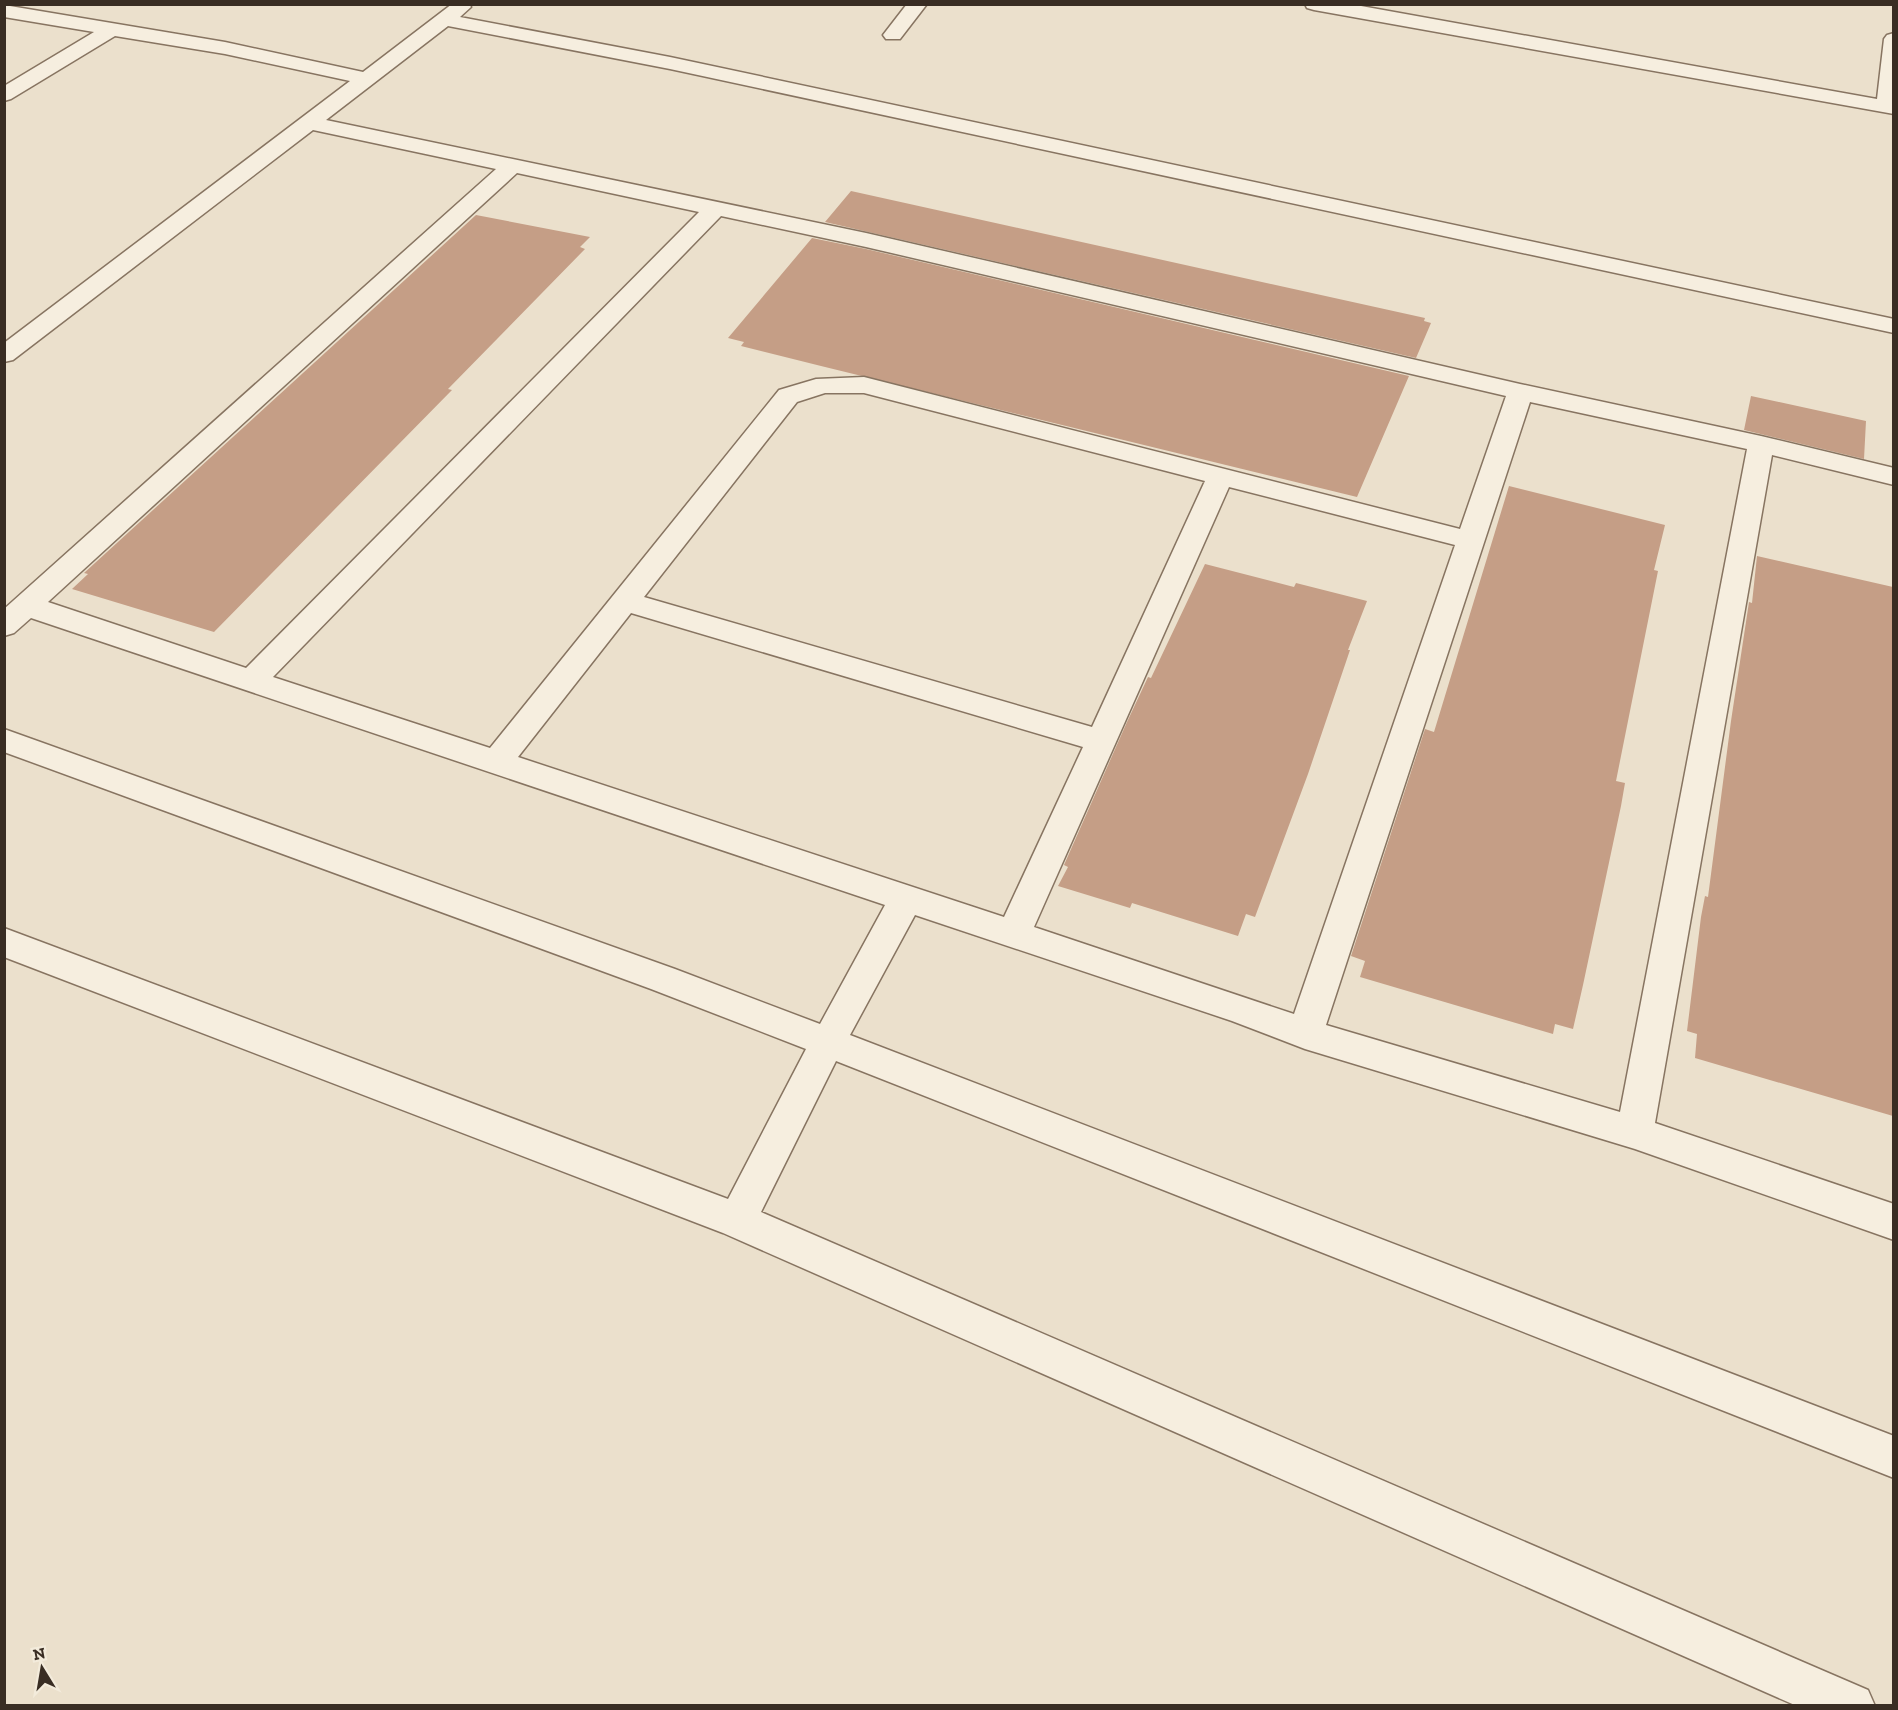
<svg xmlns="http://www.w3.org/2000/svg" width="1898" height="1710" font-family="'Zilla Slab',serif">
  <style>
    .building { fill: #c59e86 }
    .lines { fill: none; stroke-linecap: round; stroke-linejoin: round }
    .street-casing { stroke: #877461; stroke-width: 3 }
    .street { fill: #f6eedf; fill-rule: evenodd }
  </style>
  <rect width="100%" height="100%" fill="#ebe0cc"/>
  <path class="building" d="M851 191 1425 318 1424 321 1431 323 1416 358 825 222Z
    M476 215 590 237 580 247 585 249 448 389 452 390 214 632 72 589 88 574 84 573Z
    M812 238 866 249 1409 376 1357 497 821 366 741 346 744 342 728 338Z
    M1751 396 1866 421 1864 459 1744 430Z
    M1509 486 1665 525 1654 570 1658 571 1616 781 1625 783 1621 806 1583 985 1573 1029 1555 1024 1553 1034 1360 977 1365 961 1351 956 1425 729 1434 732Z
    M1757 556 1893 587V1116L1695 1058 1697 1034 1687 1031 1701 917 1705 896 1708 897 1731 721 1749 602 1752 603Z
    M1205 564 1294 587 1296 583 1367 601 1348 650H1350L1308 774 1255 917 1246 914 1238 936 1132 903 1130 908 1058 886 1068 867 1064 865 1127 722 1148 677 1151 678Z"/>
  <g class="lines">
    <g class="street-casing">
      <path id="street" d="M452 4H469L471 7 460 17 670 57 1894 319V333L670 69 448 26 326 120 866 233 1520 384 1761 436 1894 468V485L1772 455 1655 1123 1894 1204V1240L1635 1149 1305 1049 1232 1021 915 915 850 1035 1894 1436V1478L836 1061 761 1212 1868 1690 1875 1706H1797L723 1233 4 957V928L728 1199 806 1049 651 989 4 752V729L675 969 820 1024 885 905 31 618 14 633 4 636V609L496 169 313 130 13 360 4 362V343L350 81 225 54 115 36 11 99 4 101V86L94 32 4 17V5L225 42 363 72ZM517 173 699 212 246 668 48 602ZM721 216 866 247 1506 396 1460 529 864 377 816 379 779 390 490 748 273 677ZM825 393H864L1205 481 1092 727 644 597 797 402ZM1530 402 1747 449 1620 1112 1326 1025ZM1229 487 1455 545 1294 1014 1034 927ZM631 613 1083 747 1004 917 518 757Z
        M907 4H927L900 39H886L883 35Z
        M1305 4H1350L1877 99 1884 39 1887 35 1894 33V114L1314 10 1307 8Z"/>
    </g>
    <use href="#street" class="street"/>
  </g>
  <rect width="1898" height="1710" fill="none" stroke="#392d23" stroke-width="12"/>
  <g transform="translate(42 1668) rotate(349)" stroke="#f3ebdb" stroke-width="4.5" paint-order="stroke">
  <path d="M0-4.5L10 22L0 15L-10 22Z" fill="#392d23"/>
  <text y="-9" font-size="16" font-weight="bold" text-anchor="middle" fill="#392d23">N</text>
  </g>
</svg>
